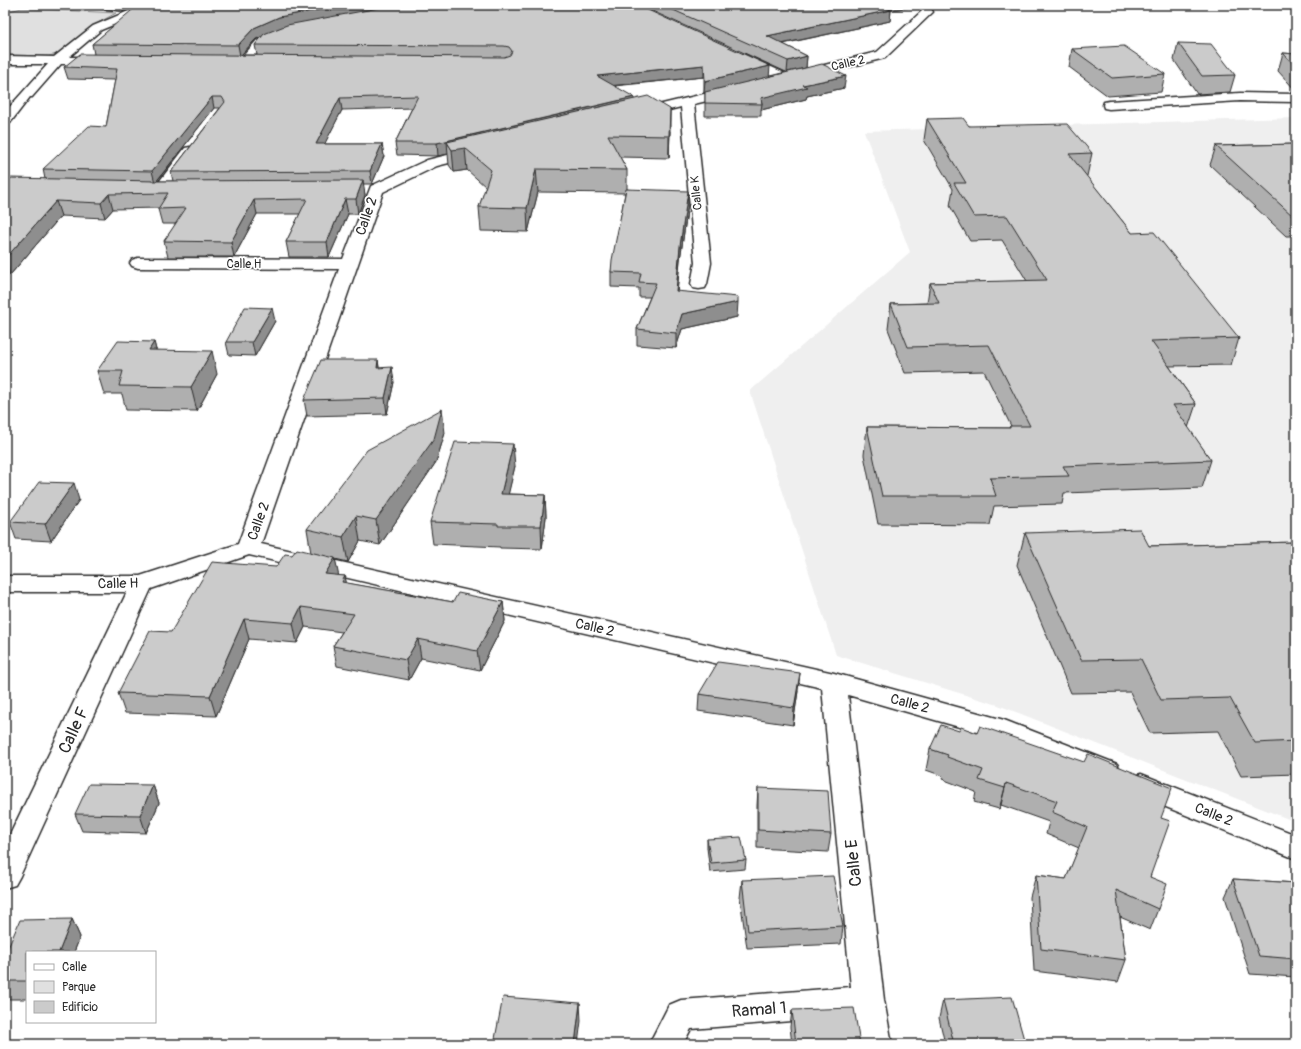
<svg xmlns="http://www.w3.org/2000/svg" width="1301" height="1049" font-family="Pangolin,sans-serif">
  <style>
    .built { fill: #efefef }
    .green { fill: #e0e0e0; stroke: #868686 }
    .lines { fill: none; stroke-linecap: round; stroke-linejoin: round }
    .minor-casing { stroke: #2b2b2b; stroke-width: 3 }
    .minor { fill: #fff; fill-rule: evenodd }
    .wall { fill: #afafaf; stroke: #2b2b2b; fill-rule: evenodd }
    .shaded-wall { fill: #8e8e8e; stroke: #2b2b2b }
    .building { fill: #cbcbcb; stroke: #2b2b2b }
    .labels { text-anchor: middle; stroke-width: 3.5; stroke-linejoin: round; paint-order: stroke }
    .far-street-label { font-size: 12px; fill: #2b2b2b; stroke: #fff }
    .street-label { font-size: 14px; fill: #2b2b2b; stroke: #fff }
    .near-street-label { font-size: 17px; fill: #2b2b2b; stroke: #fff }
  </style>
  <rect width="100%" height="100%" fill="#fff"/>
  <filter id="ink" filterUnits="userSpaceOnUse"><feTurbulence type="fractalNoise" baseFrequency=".025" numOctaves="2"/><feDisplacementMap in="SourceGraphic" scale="8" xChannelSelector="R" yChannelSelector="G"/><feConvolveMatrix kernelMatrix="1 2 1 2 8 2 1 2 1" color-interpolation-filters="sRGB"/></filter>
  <g filter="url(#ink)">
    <path class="built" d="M1296 118V822L998 705 836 655 750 391 910 252 864 131Z"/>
    <path class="green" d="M22 8 116 13 98 23 61 53 49 56 5 55V12Z"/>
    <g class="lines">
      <g class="minor-casing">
        <path id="minor" d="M143 5H157L156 7 101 30 69 57H102L106 58 108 61 106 64H61L32 97H30L10 123 5 124V112L48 64H5V56L54 57 93 26Z
          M919 5H929L933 12 885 58 800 79 796 78 794 75 796 72 877 52 922 11Z
          M281 30 285 31 287 33 285 35 265 44 248 65H240L238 62 257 40Z
          M743 54 789 75 791 78 789 81H781L739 61 737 58 739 55Z
          M733 87 737 88 739 91 737 94 694 104 711 263 707 284 705 288 699 289 693 288 691 284 695 263 681 107 638 118 633 117 631 114 633 111Z
          M1240 93 1296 94V102L1240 101 1109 109 1104 108 1103 105 1104 102 1109 101Z
          M190 147 195 148 197 151 165 193 160 194 155 193 153 190 155 187 185 148Z
          M476 148 481 149 483 152 481 155 437 166 383 192 261 544 834 673 1004 720 1117 764 1121 771 1117 778 1107 781 987 735 848 695 884 1000 892 1044H858L854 1016 691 1029 683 1044H649L669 1005 681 1000 851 987 822 688 249 555 151 589 20 876 15 885 5 888V845L127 592H5V576H140L238 544 339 269 138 268 132 266 130 263 132 260 138 258 343 259 371 186 427 160Z
          M1141 774 1296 835V859L1131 793 1127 785 1131 777Z"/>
      </g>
      <use href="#minor" class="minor"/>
    </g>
    <path class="wall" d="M77 5H637L770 76 786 72 639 5H918V6L891 10 890 21 783 44 807 56 806 67 844 88 807 96 806 99 761 110V116H705V93H704V77L614 86 634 99 670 131 669 158 620 157 627 170V189L688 204 680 260 677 291 737 317 682 329 676 348 637 345V329L650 297H639V288L611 287V272L625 193 538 192 528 232 481 231 479 207 486 187 467 170 454 172 449 165 448 154 438 156 397 155 395 143 412 108 342 110 324 144H382L384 156 372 184H363L365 195 358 214H348L329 257H289L286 242 300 214H257L234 257H168L164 241 176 224H162L158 209 159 208 113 209 105 218 61 216 10 275H5V184L45 179 43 169 106 127 115 80 68 79 64 67 94 54 92 44 138 6 123 12ZM263 36 255 45 257 55H241L256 39ZM214 108H220L171 172 173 181H157Z
      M1178 43 1235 75 1230 92 1197 94 1174 60Z
      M1072 49 1165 74 1161 92 1108 96 1069 67Z
      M1283 53 1296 54V91L1278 71Z
      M1296 92V109L1292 106Z
      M927 119 969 126 1092 153 1087 176H1086L1132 233 1239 338 1231 365 1169 366 1196 404 1188 428 1211 460 1202 488 1064 493 1062 504 994 506 990 525 878 524 864 455 867 427 1009 428 1010 426H1011L984 371 905 373 888 329 891 304 927 303 930 283 1027 281 1002 240 970 241 950 206 953 189 924 140Z
      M1296 144V236H1286L1210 165 1216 146Z
      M1296 282V302L1291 297Z
      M275 321 255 356 229 355 226 342Z
      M154 342 156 350 217 374 197 411 126 410 122 394H104L97 371Z
      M378 360 379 368 394 382 387 414 307 416 304 400Z
      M445 433 436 462 380 545 360 541 348 562 335 559 338 576H345L346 583 453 602H503L505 621 480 670 421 658 409 680 337 666 333 646 342 632 305 627 297 643 249 639 216 716 125 713 118 693 171 632 276 567 292 555 311 553 307 529Z
      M515 466 508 494 545 495 546 517 542 549 500 548V547L433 544 430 522Z
      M79 500 51 541 16 539 10 522Z
      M1025 533 1149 546 1296 542V774L1241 776 1218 731 1150 733 1130 692 1071 693 1017 565Z
      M798 691 793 725 698 711 699 694Z
      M930 749 1161 818 1150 877 1158 909 1150 930 1120 917 1126 960 1118 982 1034 971 1030 897 1036 875 1066 879 1079 848 1046 834 1049 822 1001 805 999 809 974 802 976 792 942 779 943 776 926 770Z
      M153 785 159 803 146 833 82 831 75 814Z
      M758 788 831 834 828 852 757 848V806Z
      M707 839 746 860 745 869 710 872 707 848Z
      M1233 879 1296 883V977L1250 974 1225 897Z
      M742 880 843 926 841 944 747 948 740 898Z
      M72 919 80 937 74 952H27V999H5V955Z
      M943 1000 1025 1043V1044H945L939 1018Z
      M792 1010 860 1044H792L790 1027Z"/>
    <path class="shaded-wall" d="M122 5H139L123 12Z
      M344 5H403L281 28 256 39 240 56 238 45 254 28 279 17Z
      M872 5H918V6L871 13Z
      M891 10 890 21 767 47V36Z
      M807 56 806 68 787 72 788 61Z
      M704 65V77L597 87V76Z
      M770 66 769 78 704 93 705 81Z
      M846 76 844 88 807 96 806 99 761 110 762 104 761 98 803 85Z
      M212 97 214 108 155 183 152 171Z
      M634 97V109L465 148 467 170 454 172 452 150 447 142 448 154 438 156 437 143Z
      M340 98 342 110 318 157 316 144Z
      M670 109V131L669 158V136Z
      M382 144 384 156 372 184 370 171Z
      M536 169 538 192 528 232 527 208Z
      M363 180 365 195 358 214 356 199Z
      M688 191V204L680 260 676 306V291L680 246Z
      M109 194 113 209 105 218 101 203Z
      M345 199 348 214 329 257 327 242Z
      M254 200 257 214 234 257 231 242Z
      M56 201 61 216 10 275 5 259Z
      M738 302 737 317 682 329 676 348V333L682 314Z
      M272 308 275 321 255 356 252 342Z
      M154 342 160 365 149 350Z
      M212 351 217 374 197 411 191 387Z
      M378 360 380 375 377 368Z
      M392 367 394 382 387 414 385 398Z
      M442 409 445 433 436 462 380 545 376 520Z
      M513 444 515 466 503 517 501 494Z
      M74 483 79 500 51 541 45 524Z
      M545 495 546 517 542 549 541 526Z
      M356 516 360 541 348 562 343 537Z
      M335 558 339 577 325 574Z
      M345 576 349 596 342 582Z
      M503 602 505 621 480 670 477 651Z
      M301 607 305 627 297 643 293 623Z
      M244 619 249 639 216 716 210 696Z
      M418 639 421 658 409 680 406 660Z
      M800 673 798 691 793 725 794 708Z
      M1006 783 1001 805 999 809 1005 788Z
      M153 785 159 803 146 833 140 815Z
      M72 919 80 937 74 952H59Z
      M580 1003 581 1021 578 1044H575Z"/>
    <path class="building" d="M138 5H344L279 17 254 28 238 45 92 44Z
      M395 5H637L770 66 705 81 704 65 597 76 634 97 437 143H395L418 96 340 98 316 144H382L370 171 171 172 225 102 222 97H212L152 171 43 169 89 126 106 127 117 69 64 67 80 54 504 57 510 55 512 51 509 47 504 46 255 45 264 34 287 25Z
      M662 5H878L891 10 767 36 807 56 788 61Z
      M1178 43 1211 44 1235 75 1202 76Z
      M1124 46 1165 74 1112 78 1072 49Z
      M1283 53 1296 54V67Z
      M822 64 846 76 803 85 807 87 761 98 762 104 705 103V92Z
      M648 96 670 109 669 136 608 135 627 170 536 169 527 208 479 207 491 170 465 148 452 150 447 142Z
      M963 118 969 126 1067 124 1092 153 1069 154 1132 233 1154 232 1239 338 1151 341 1196 404 1173 405 1211 460 1063 466 1069 476 990 478 996 496H882L867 427 1010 428V426H1030L989 345 908 347 891 304 939 303 930 283 1047 280 1007 216 974 217 954 183H966L927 119Z
      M1296 144V216H1293L1216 146Z
      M11 178 156 181 363 180 356 199H345L327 242H286L307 199 254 200 231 242 164 241 186 208 158 209 168 193 109 194 101 203 56 201 5 259V184Z
      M626 189 688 191 680 246 676 291 738 297V302L682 314 676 333 637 329 656 283 639 282 641 273 611 272 612 260Z
      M245 307 272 308 252 342H226Z
      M118 341 154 342 149 350 212 351 191 387 119 386 123 371H97Z
      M321 360H378L377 368 392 367 385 398 304 400Z
      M442 409 434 439 376 520 356 516 343 537 307 529 367 450Z
      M455 442 513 444 501 494 545 495 541 526H498V524L430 522Z
      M39 482 74 483 45 524 10 522Z
      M1140 529 1149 546 1296 542V741L1255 743 1230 698 1161 700 1141 659 1081 660 1025 533Z
      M297 549 335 558 325 574 345 576 342 582 453 602 458 593 503 602 477 651 418 639 406 660 333 646 354 614 301 607 293 623 244 619 210 696 118 693 150 631 171 632 212 562 276 567 285 554 292 555Z
      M718 662 800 673 794 708 699 694Z
      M941 725 959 731 961 727 977 733 980 726 1084 762 1088 754 1172 788 1161 818 1170 821 1150 877 1167 884 1158 909 1116 890 1126 960 1041 949 1036 875 1066 879 1087 827 1052 812 1057 801 1006 783 1005 788 979 780 983 770 947 757 948 755 930 749Z
      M89 784 153 785 140 815 75 814Z
      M758 788 828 791 831 834 758 830Z
      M741 837 746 860 711 863 707 839Z
      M833 876 843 926 748 931 742 880Z
      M1233 879 1296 883V959L1259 956Z
      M72 919 59 952H27V981H5V955L20 920Z
      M503 997 580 1003 575 1044H494Z
      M1012 997 1025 1043 1000 1044H954L943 1000Z
      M854 1008 860 1044H796L792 1010Z"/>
  </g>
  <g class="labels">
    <g class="far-street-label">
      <text transform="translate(848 63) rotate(-13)" y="4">Calle 2</text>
      <text transform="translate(696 193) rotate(-96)" y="4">Calle K</text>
      <text x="244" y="268">Calle H</text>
    </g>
    <g class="street-label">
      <text transform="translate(366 216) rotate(-71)" y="5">Calle 2</text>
      <text transform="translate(258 521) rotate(-70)" y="5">Calle 2</text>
      <text transform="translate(118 583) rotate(-1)" y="5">Calle H</text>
      <text transform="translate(595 627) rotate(13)" y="5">Calle 2</text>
      <text transform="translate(910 703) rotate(15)" y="5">Calle 2</text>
      <text transform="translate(1214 814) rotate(22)" y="5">Calle 2</text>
    </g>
    <g class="near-street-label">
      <text transform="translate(73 730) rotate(-65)" y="6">Calle F</text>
      <text transform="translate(853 863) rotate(-96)" y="6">Calle E</text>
      <text transform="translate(759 1009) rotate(-4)" y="6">Ramal 1</text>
    </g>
  </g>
  <rect width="1301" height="1049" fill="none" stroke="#fff" stroke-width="20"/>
  <rect x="10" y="10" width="1281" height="1029" fill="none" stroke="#2b2b2b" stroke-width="1.5" filter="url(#ink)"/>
  <rect x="26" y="951" width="130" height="72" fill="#ffffff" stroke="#aaaaaa"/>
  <rect x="34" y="964" width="20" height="6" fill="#ffffff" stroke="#aaaaaa"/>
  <text x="62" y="971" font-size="12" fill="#2b2b2b">Calle</text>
  <rect x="34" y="981" width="20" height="12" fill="#e0e0e0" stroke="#aaaaaa"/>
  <text x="62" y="991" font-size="12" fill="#2b2b2b">Parque</text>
  <rect x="34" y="1001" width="20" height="12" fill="#cbcbcb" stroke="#aaaaaa"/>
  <text x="62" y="1011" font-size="12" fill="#2b2b2b">Edificio</text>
</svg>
